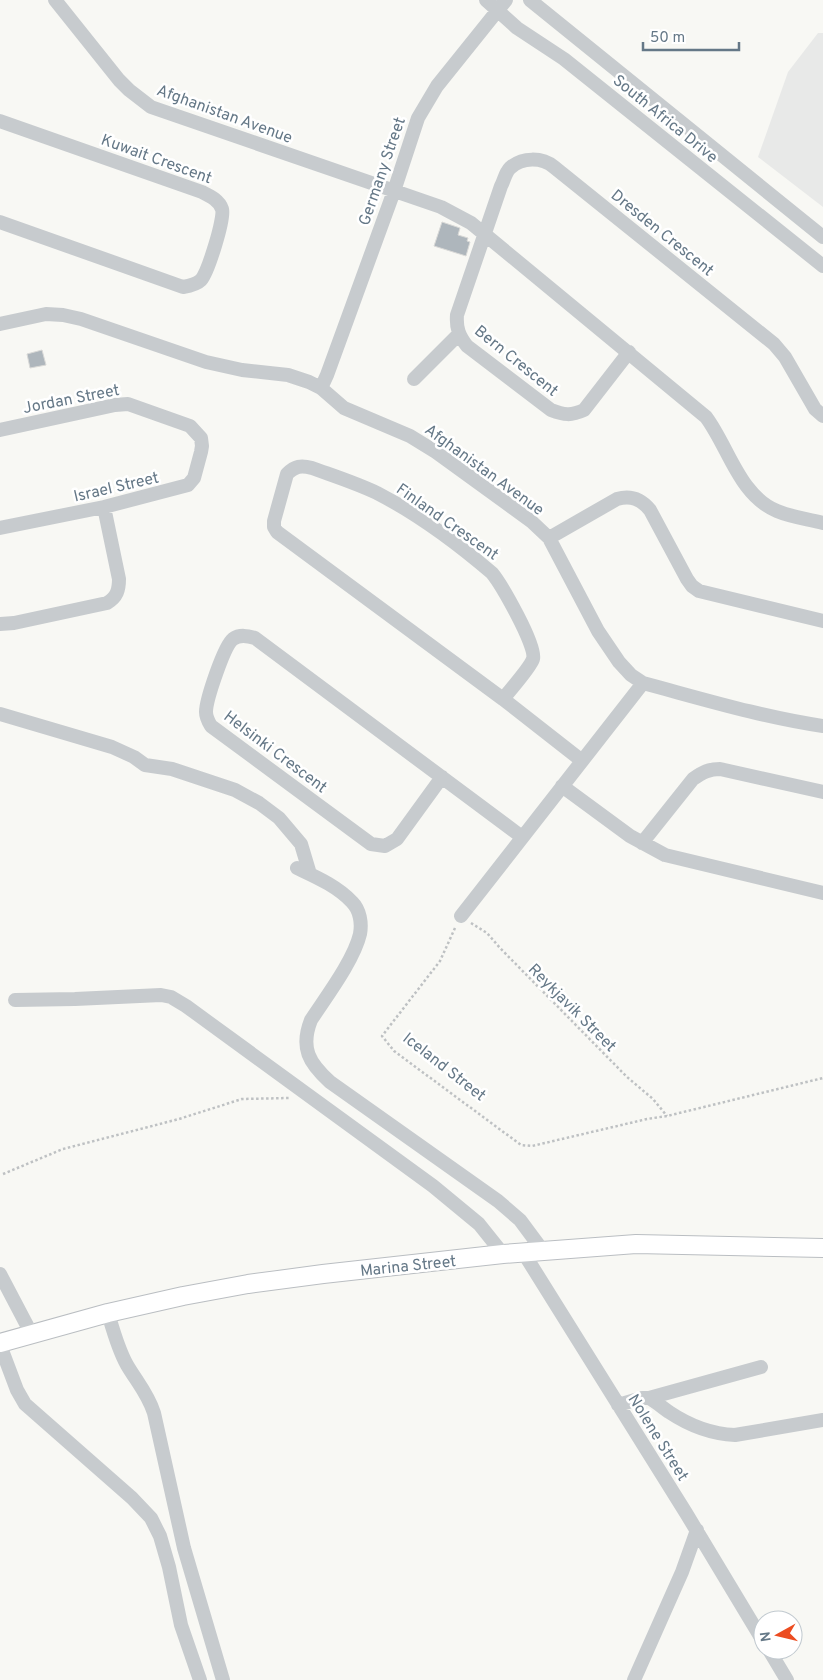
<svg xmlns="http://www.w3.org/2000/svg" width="823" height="1680" font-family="Overpass,sans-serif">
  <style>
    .built { fill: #e8e9e8 }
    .building { fill: #aeb6bc; stroke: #d9d9d7 }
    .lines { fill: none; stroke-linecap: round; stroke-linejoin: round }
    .major-casing { stroke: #babec2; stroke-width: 20 }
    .path { stroke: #bec1c3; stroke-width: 2.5; stroke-dasharray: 2.5 2.5; stroke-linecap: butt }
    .minor { stroke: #c7cbce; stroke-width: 14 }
    .major { stroke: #fff; stroke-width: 18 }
    .labels { text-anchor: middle; stroke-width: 5; stroke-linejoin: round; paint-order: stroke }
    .street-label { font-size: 16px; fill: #657887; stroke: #fff }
  </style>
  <rect width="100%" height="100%" fill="#f8f8f4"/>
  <path class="built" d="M818 33H823V207L758 157 788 72Z"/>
  <path class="building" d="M442 222 460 228 458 235 468 238 467 241 470 242 466 256 434 246Z
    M42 350 46 365 30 368 27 354Z"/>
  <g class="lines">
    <g class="major-casing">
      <path id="major" d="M0 1343 108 1313 183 1296 248 1284 323 1274 503 1254 636 1244 823 1248"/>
    </g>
    <path class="path" d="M471 923 487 933 500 948 627 1077 653 1099 667 1116
      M455 928 440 961 382 1036 394 1051 521 1145 532 1146 647 1119 667 1116 823 1078
      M3 1174 63 1149 179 1119 242 1099 289 1098"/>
    <path class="minor" d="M55 0 119 80 129 90 151 107 441 207 471 223 706 417C729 448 739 495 777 511 791 517 808 519 823 523
      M486 0 517 28 564 59 823 266
      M506 0 437 86 418 118 394 191 327 375 321 388 344 408 410 436 436 452 531 521 549 538 598 631 619 662 631 675 643 683C703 699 762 717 823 726
      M530 0 823 237
      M0 121 202 192C210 196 219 200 222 209 225 218 208 272 201 280 197 284 189 286 183 287L0 222
      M0 324 46 314 63 315 81 319 206 362 242 370 288 375 309 382 321 388
      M629 352 584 410C571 416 564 415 551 410L467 346C459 336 456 328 457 315L501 186C504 181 505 173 510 168 522 157 542 157 554 167L774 344 785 357 815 409 823 416
      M414 379 459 334
      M0 430 115 405 128 404 190 426 201 438 202 446 201 452 194 478 188 485 104 507 0 528
      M549 538 617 499C631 495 641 499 650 510L687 579 692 586 699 591 823 621
      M0 624 14 623 107 603C117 597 119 590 119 579L104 507
      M503 699C510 690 530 668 533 659 537 646 501 584 492 573 457 543 418 514 377 493 356 483 334 476 312 468 301 465 295 466 287 474L274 521V527L277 532 503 699 581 760
      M0 714 112 747 134 757 145 765 172 769 235 790 259 803 279 818 301 844 310 874
      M442 777 397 839 385 846 371 844 211 726C208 721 206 717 206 712 206 700 224 646 233 639 240 634 248 636 255 638L522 837
      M562 786 630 836 665 855 823 893
      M642 843 693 779C703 772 709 769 720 769L823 792
      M297 868C316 877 337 886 352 902 360 910 362 923 360 934 354 960 326 997 311 1020 300 1048 309 1063 330 1082L498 1201 520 1220 543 1251
      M461 916 643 683
      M15 1000 75 999 161 995 171 997 186 1006 433 1186 479 1224 503 1254
      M523 1252 686 1513 763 1641
      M0 1274 31 1333
      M108 1313C113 1330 118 1349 127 1365 137 1382 148 1394 154 1413L184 1548 223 1680
      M0 1345 17 1390 25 1404 132 1498 151 1518 160 1536 169 1567 181 1625 200 1680
      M649 1398 761 1367
      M618 1405 642 1398H649C656 1402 662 1407 669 1412 690 1426 710 1434 735 1435L823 1420
      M769 1650 787 1680
      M634 1680 682 1572 697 1530"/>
    <use href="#major" class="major"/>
  </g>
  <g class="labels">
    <g class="street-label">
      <text transform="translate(225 113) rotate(20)" y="6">Afghanistan Avenue</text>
      <text transform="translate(666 118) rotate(39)" y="6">South Africa Drive</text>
      <text transform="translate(157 158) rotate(20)" y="6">Kuwait Crescent</text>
      <text transform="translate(381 171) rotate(-71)" y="6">Germany Street</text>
      <text transform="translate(663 232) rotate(39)" y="6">Dresden Crescent</text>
      <text transform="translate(517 360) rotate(39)" y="6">Bern Crescent</text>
      <text transform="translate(71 398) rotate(-11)" y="6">Jordan Street</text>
      <text transform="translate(485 469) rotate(36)" y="6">Afghanistan Avenue</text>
      <text transform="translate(116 486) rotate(-13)" y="6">Israel Street</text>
      <text transform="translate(448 521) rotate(35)" y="6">Finland Crescent</text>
      <text transform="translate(276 751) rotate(37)" y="6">Helsinki Crescent</text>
      <text transform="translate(573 1007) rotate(45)" y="6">Reykjavik Street</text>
      <text transform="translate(445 1066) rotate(38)" y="6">Iceland Street</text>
      <text transform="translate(408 1265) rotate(-6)" y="6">Marina Street</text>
      <text transform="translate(659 1437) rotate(58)" y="6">Nolene Street</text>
    </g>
  </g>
  <g transform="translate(778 1635) rotate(262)"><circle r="24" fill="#ffffff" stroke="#c1c9cf"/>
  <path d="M0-4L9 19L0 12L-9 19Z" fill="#ec4c20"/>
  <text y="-8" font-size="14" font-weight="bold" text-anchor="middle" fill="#657887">N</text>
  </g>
  <path d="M643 42v8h96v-8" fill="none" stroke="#657887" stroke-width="2.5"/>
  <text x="650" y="42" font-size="15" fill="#657887" stroke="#ffffff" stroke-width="4" paint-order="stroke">50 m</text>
</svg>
